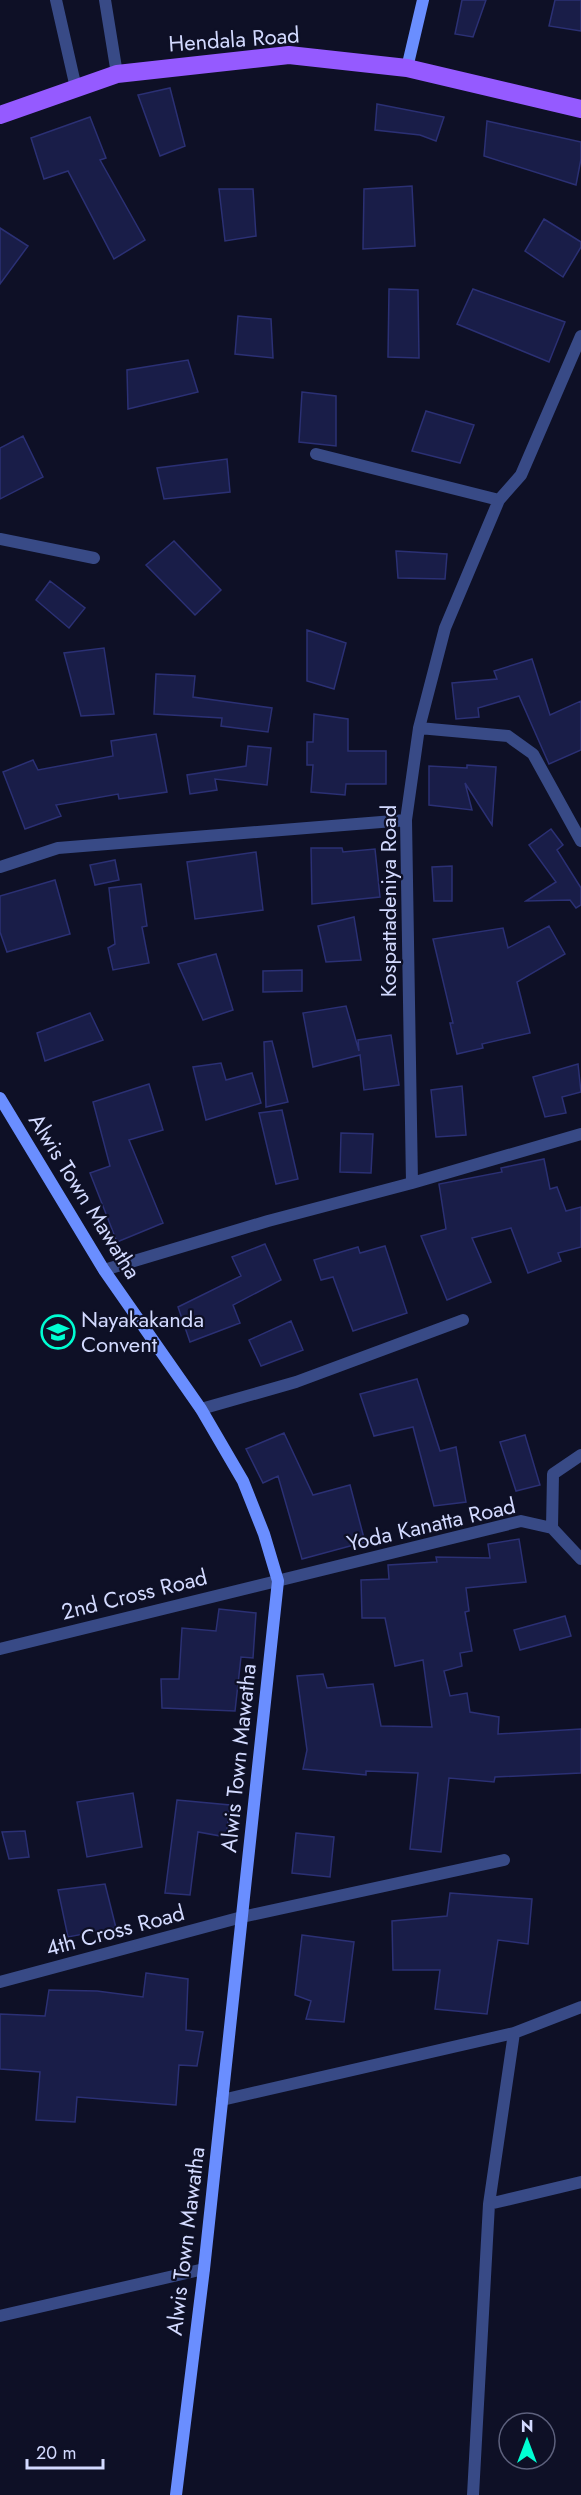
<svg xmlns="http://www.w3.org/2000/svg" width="581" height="2495" font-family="Jost,sans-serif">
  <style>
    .building { fill: #191d48; stroke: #2b3074; stroke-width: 1.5 }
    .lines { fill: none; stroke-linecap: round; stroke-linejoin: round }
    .lane { stroke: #384a86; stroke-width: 12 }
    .street { stroke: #384a86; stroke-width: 12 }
    .secondary { stroke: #6a8eff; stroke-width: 12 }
    .primary { stroke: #955aff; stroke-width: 18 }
    .labels { text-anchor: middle; stroke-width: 4.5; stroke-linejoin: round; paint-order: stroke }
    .street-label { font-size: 22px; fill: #d3daff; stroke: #0e1026 }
    .poi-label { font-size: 22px; fill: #d3daff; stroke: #0e1026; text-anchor: start }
  </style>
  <rect width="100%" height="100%" fill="#0e1026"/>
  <path class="building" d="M462 0H486L473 37 455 34Z
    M555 0H581V31L549 26Z
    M170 88 185 146 160 156 138 95Z
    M377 104 444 117 436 141 420 135 375 130Z
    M90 117 106 158 100 160 145 240 114 259 68 171 44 179 31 138Z
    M487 121 581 142V159L576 185 484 156Z
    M412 186 415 246 363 249 364 189Z
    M219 189H253L256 236 225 241Z
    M544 219 581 242V247L563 277 525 251Z
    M0 228 28 246 0 284Z
    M389 289 418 290 419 358 388 357Z
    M473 289 565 322 549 362 457 324Z
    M238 316 271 319 273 358 235 354Z
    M188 360 198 392 128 409 127 370Z
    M302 392 336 396V446L299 442Z
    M426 411 474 425 460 463 412 451Z
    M23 436 43 477 0 499V448Z
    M227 459 230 492 164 499 157 468Z
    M174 541 221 590 195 615 146 565Z
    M396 551 447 554 445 579 398 578Z
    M50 581 85 608 69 628 36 600Z
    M307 630 346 643 334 689 307 681Z
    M104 648 114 714 81 716 64 653Z
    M532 659 550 715 581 701V750L549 764 519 696 478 708 479 717 456 719 452 683 497 679 494 671Z
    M156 674 195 676 193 697 272 708 268 732 221 726 222 718 154 714Z
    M314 714 348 719V751H386V784H346L345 795 311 792 313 765H307V742H313Z
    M156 734 167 792 119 799 118 794 56 805 61 816 25 829 3 772 33 760 38 770 113 756 111 741Z
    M248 746 271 748 267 785 215 779 217 790 190 794 187 775 246 766Z
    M467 765 496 767 492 825 465 783 472 810 429 805V766L467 768Z
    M551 829 563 845 557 850 581 888V905L576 908 570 900 526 901 556 882 529 845Z
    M311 848H342L343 852 375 849 380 897 312 904Z
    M256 852 263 910 195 919 187 862Z
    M115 860 119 880 95 885 90 865Z
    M452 866V901H434L432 867Z
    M55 880 70 934 7 952 0 932V896Z
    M141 884 147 926 142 927 149 963 113 970 108 948 115 944 109 888Z
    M354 917 361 960 326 962 318 926Z
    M549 926 565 954 517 982 530 1033 482 1044 483 1048 457 1054 450 1023H453L433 939 503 928 508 948Z
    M216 954 233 1010 203 1020 178 964Z
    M302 970V991L263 992V971Z
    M346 1006 359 1051 358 1040 391 1035 399 1085 364 1090 360 1055 313 1067 303 1013Z
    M90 1013 103 1040 45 1061 37 1033Z
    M272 1041 288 1102 266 1107 264 1042Z
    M221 1063 226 1080 252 1073 261 1103 206 1120 193 1067Z
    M578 1064 581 1092 562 1097 566 1113 545 1117 533 1077Z
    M149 1084 163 1130 129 1140 163 1223 117 1242 90 1173 110 1166 93 1102Z
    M462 1086 466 1135 436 1137 431 1090Z
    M282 1110 298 1179 276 1184 259 1113Z
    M341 1133 373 1134 371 1173 340 1172Z
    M544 1159 550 1189 557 1187 566 1211 581 1207V1247L558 1253 561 1261 528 1273 511 1228 472 1238 491 1282 447 1300 421 1236 446 1229 439 1184 502 1172 501 1168Z
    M265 1244 281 1280 233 1305 240 1323 190 1342 178 1307 241 1276 232 1257Z
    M385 1246 407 1313 353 1331 333 1277 321 1280 314 1260 358 1247 360 1253Z
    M291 1321 303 1350 261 1366 249 1340Z
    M417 1379 440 1451 456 1447 466 1502 434 1506 413 1427 374 1436 360 1394Z
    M284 1433 313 1495 350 1485 365 1542 302 1559 278 1476 263 1483 246 1449Z
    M525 1435 540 1485 516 1491 500 1442Z
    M519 1539 526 1582 466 1588 469 1611 465 1612 472 1651 460 1653 462 1666 444 1671 450 1696 467 1693 470 1712 499 1717 498 1734 581 1729V1773L495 1777 494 1782 449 1778 441 1852 410 1849 418 1773 366 1771V1775L303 1769 307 1750 297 1676 323 1674 327 1688 373 1684 381 1726 432 1727 423 1660 395 1666 385 1618H362L361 1580 389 1579 388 1565 437 1562 436 1557 490 1558 488 1544Z
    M219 1609 256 1613 253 1658 241 1657 235 1711 162 1708 161 1679H179L182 1628 216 1631Z
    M565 1616 571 1636 520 1650 514 1630Z
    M133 1793 142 1847 87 1857 77 1802Z
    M177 1800 230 1805 226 1837 198 1832 190 1895 165 1893Z
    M25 1831 29 1857 9 1859 2 1832Z
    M296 1833 334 1837 330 1877 292 1873Z
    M105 1884 116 1928 68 1937 58 1890Z
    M450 1893 532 1899 528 1944 498 1940 487 2014 435 2009 440 1970H393L392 1921 447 1916Z
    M302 1935 354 1942 344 2022 306 2019 311 2001 295 1995Z
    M146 1973 188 1979 186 2030 203 2032 197 2066 179 2065 176 2105 77 2097 75 2122 36 2120 40 2072 0 2069V2014L45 2016 49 1990 97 1991 143 1997Z"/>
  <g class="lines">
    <path class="lane" d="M56 0 76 88"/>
    <path class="street" d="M105 0 117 74
      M316 454 499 500
      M0 539 94 558
      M419 728 508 736 533 754 581 841
      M0 867 58 848 406 820
      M412 1183 581 1134
      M104 1270 268 1221 412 1183 406 820 419 728 445 628 499 500 521 475 581 336
      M201 1409 296 1382 463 1320
      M552 1528 553 1474 581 1455
      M0 1649 521 1521 552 1528 581 1559
      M0 1982 242 1917 504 1860
      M222 2100 514 2033 581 2007
      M489 2204 581 2182
      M0 2316 204 2269
      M473 2495 489 2204 514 2033"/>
    <path class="secondary" d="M407 68 423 0
      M0 1098 104 1270 201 1409 243 1481 264 1534 278 1581 204 2269 176 2495"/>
    <path class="primary" d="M0 115 117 74 289 55 407 68 581 109"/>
  </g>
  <defs>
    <g id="school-ring" transform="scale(1.725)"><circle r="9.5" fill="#0e1026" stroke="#00fed3" stroke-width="1.5"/><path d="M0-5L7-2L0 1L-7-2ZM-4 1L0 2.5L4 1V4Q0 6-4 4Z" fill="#00fed3"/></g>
  </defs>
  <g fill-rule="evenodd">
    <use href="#school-ring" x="58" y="1332"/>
  </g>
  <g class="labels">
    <g class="street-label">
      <text transform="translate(234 39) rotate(-4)" y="8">Hendala Road</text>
      <text transform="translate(388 901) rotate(-90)" y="8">Kospattadeniya Road</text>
      <text transform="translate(85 1196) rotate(58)" y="8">Alwis Town Mawatha</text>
      <text transform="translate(431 1524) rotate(-13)" y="8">Yoda Kanatta Road</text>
      <text transform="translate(134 1594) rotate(-14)" y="8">2nd Cross Road</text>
      <text transform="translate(238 1758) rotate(-84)" y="8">Alwis Town Mawatha</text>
      <text transform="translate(115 1930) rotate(-15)" y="8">4th Cross Road</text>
      <text transform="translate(185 2241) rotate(-83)" y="8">Alwis Town Mawatha</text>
    </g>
    <g class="poi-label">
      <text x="81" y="1327">Nayakakanda<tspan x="81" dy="25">Convent</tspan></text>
    </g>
  </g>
  <g transform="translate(527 2441)"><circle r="28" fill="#0e1026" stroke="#5d617d" stroke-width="1.5"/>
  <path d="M0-4.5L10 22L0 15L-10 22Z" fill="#00fed3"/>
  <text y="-9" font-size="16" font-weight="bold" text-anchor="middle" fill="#d3daff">N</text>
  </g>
  <path d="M27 2459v9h76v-9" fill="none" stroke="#d3daff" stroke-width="3"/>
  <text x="36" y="2459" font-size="18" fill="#d3daff" stroke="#0e1026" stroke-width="4.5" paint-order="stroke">20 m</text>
</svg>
